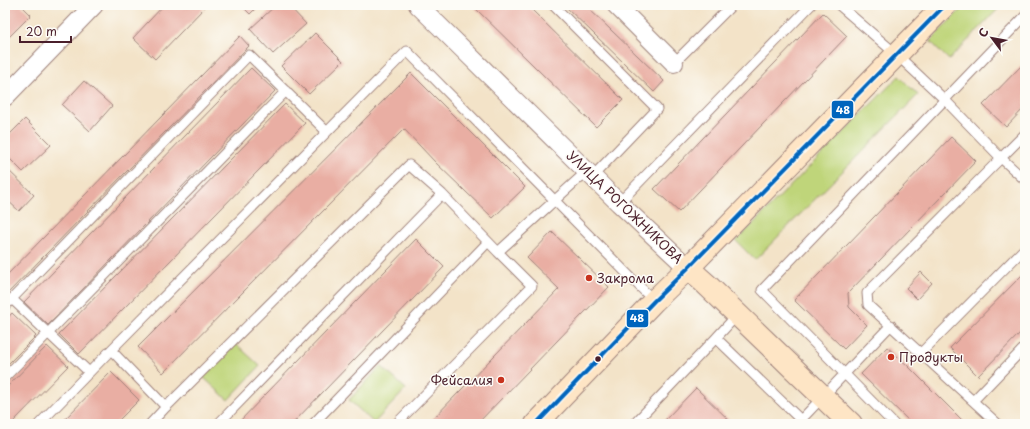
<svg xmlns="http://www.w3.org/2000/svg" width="1030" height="429" font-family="'Playpen Sans',sans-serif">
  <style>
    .green { fill: #bfd57a; stroke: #847a52 }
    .building { fill: #e9aea3 }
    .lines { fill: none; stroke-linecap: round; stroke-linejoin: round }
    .lane-casing { stroke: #9e817a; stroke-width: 11 }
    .street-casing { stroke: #9e817a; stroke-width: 20 }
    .secondary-casing { stroke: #9e817a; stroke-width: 24 }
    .lane { stroke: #fff; stroke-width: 9 }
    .street { stroke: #fff; stroke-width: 18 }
    .secondary { stroke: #fee5c5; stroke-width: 22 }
    .bus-1-casing { stroke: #fdfcf7; stroke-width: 7 }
    .bus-1 { stroke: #0065bd; stroke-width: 4 }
    .poi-dot { fill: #c8321e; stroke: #fdfcf7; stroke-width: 1.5 }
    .bus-dot { fill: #4a1f2b; stroke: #fdfcf7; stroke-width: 1.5 }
    .labels { text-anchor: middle; stroke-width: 3; stroke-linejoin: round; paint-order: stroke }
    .street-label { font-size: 13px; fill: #4a1f2b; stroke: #fdfcf7 }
    .poi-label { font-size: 13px; fill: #4a1f2b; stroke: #fdfcf7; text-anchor: start }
    .line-badge { stroke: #fdfcf7; stroke-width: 1.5 }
    .badge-label { font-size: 11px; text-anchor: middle; font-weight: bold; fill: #fff }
  </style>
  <rect width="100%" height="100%" fill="#fdfcf7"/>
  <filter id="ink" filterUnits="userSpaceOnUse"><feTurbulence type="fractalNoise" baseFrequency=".025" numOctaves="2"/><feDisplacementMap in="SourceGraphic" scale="8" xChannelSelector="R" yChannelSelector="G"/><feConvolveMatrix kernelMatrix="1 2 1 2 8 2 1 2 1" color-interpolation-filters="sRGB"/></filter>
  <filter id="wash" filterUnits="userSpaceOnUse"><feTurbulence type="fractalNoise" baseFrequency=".012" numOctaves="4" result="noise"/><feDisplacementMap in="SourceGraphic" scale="16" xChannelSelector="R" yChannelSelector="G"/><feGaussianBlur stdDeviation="0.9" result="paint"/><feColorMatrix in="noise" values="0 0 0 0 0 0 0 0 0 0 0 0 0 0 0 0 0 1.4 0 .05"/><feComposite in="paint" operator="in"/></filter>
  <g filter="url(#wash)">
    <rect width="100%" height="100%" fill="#f3e3c8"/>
    <path class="green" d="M965 5H1002L949 60 930 41Z
      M899 76 918 95 755 260 736 241Z
      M235 343 260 366 228 400 203 377Z
      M381 366 406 389 374 423 349 400Z"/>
    <g id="blocks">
      <path class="building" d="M5 5H21L31 15 5 41Z
        M164 5H201L204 8 155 59 133 38Z
        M241 5H259L250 14Z
        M276 5H288L306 24 273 54 250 29Z
        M472 5H527L623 100 596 127Z
        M564 5H585L664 81 654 92Z
        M823 13 847 36 679 212 654 189Z
        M315 33 343 61 309 94 281 66Z
        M240 36 249 46 5 296V277Z
        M1025 62V107L1006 127 983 105Z
        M251 68 275 91 48 325 24 302Z
        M411 73 525 187 493 218 435 162 404 129 163 373 138 347Z
        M84 81 112 106 90 131 62 105Z
        M285 104 305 123 79 354 59 334Z
        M25 119 51 145 23 172 5 154V139Z
        M951 137 976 161 848 293 849 307 867 325 844 349 794 300Z
        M5 167 34 195 19 211 5 198Z
        M552 232 609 287 477 424H428L559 289 527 258Z
        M416 239 444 267 292 424H237Z
        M921 272 932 283 917 299 906 288Z
        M1025 272V328L978 376 950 348Z
        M12 313 36 336 5 367V321Z
        M47 346 68 366 11 424H5V389Z
        M887 347 907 365 966 424H912L861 374Z
        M111 372 139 400 115 424H60Z
        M696 388 733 424H661Z"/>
    </g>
  </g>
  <g filter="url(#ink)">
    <use href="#blocks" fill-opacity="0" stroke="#9e817a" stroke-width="1"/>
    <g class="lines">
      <g class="lane-casing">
        <path id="lane" d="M553 5 657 109 592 177
          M839 5 896 54 944 99 1001 158 1025 134
          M674 63 732 5
          M619 203 811 5
          M12 299 89 372
          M5 306 249 55 327 132
          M716 338 738 314
          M111 350 166 407 409 165 442 194 498 252 587 171
          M921 353 1025 248
          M5 377 286 91
          M973 401 1025 347
          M39 424 111 350 407 51 654 301
          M150 424 166 407
          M218 424 442 194
          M313 424 488 242
          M396 424 532 286 498 252
          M634 424 716 338 805 424
          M797 424 891 325
          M894 424 762 290 1025 16
          M998 424 868 305 867 293 1001 158 1025 180"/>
      </g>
      <g class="street-casing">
        <path id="street" d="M418 5 619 203 688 268
          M616 5 674 63
          M5 97 94 5"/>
      </g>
      <g class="secondary-casing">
        <path id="secondary" d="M688 268 706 284 851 424
          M536 424 654 301 688 268 945 5"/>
      </g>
      <use href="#lane" class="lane"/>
      <use href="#street" class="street"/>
      <use href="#secondary" class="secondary"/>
      <g class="bus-1-casing">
        <path id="bus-1" d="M536 424 654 301 688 268 945 5"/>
      </g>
      <use href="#bus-1" class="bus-1"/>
    </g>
  </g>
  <g class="poi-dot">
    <circle cx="589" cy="278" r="4"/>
    <circle cx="891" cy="357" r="4"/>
    <circle cx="501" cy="380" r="4"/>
  </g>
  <circle class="bus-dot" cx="598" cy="359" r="3.5"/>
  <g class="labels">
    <g class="street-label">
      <text transform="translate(625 207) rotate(44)" y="5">УЛИЦА РОГОЖНИКОВА</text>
    </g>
    <g class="poi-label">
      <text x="597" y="283">Закрома</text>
      <text x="899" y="362">Продукты</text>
      <text x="493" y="385" text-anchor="end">Фейсалия</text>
    </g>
  </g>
  <g class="line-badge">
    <rect x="831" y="100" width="23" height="19" rx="4" fill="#0065bd"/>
    <rect x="626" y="309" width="23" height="19" rx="4" fill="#0065bd"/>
  </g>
  <g class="badge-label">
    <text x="843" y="114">48</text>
    <text x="637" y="322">48</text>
  </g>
  <rect width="1030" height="429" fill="none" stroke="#fdfcf7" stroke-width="20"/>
  <g transform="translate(992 38) rotate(302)" stroke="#fdfcf7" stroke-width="3" paint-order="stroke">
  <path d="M0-3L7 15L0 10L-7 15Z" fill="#4a1f2b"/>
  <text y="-6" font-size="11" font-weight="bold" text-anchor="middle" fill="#4a1f2b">С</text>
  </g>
  <path d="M20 36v6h51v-6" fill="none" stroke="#4a1f2b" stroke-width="2"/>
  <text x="26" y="36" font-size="12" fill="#4a1f2b" stroke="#fdfcf7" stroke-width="3" paint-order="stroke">20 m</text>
</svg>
